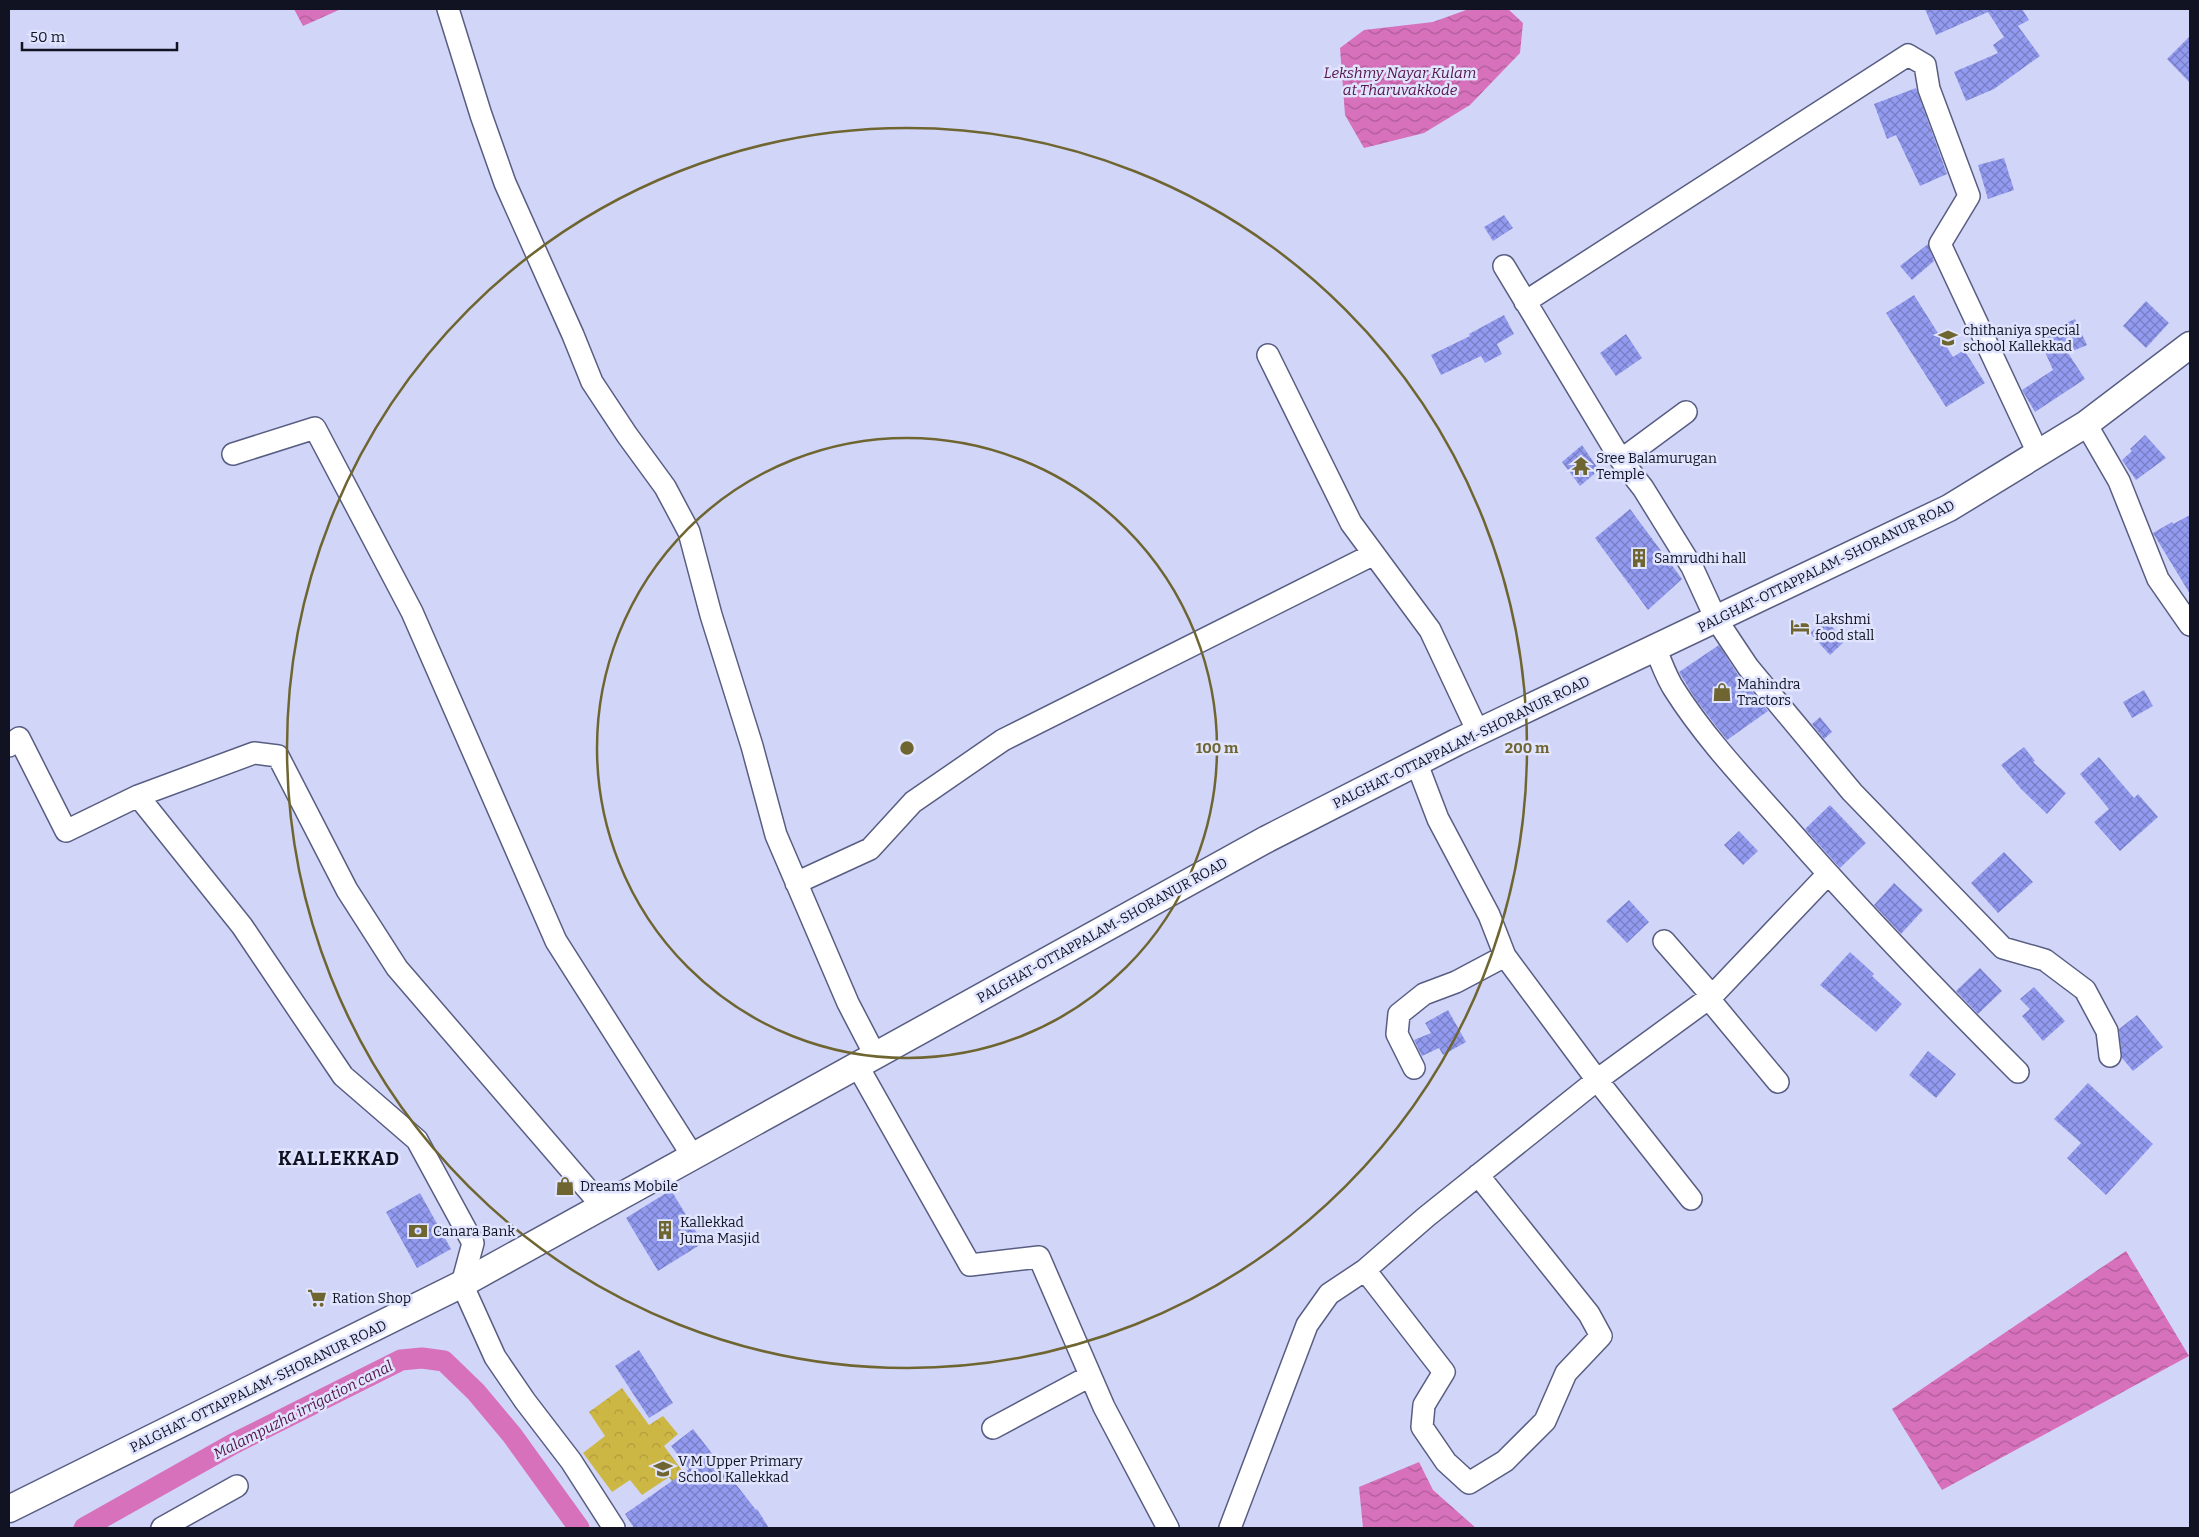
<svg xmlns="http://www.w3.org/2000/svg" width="2199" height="1537" font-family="Bitter,serif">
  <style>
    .forest { fill: url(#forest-crowns) }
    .water { fill: url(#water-waves) }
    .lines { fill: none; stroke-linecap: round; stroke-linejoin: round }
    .canal { stroke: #d871bc; stroke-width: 21 }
    .building { fill: url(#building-cross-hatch) }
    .minor-casing { stroke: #585d82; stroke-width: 24 }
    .major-casing { stroke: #585d82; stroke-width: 29 }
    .minor { stroke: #fff; stroke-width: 21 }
    .major { stroke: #fff; stroke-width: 26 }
    .ring { fill: none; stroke: #6f6531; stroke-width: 2.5 }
    .labels { text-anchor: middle; stroke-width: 5; stroke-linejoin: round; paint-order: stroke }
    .poi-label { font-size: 14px; fill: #111322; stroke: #e0e4fe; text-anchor: start }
    .street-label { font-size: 14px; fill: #111322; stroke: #e0e4fe }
    .water-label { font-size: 15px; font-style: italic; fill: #561647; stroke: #e0e4fe }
    .district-label { font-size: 19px; font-weight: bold; letter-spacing: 1px; fill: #111322; stroke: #e0e4fe }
    .centre { fill: #6f6531; stroke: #e0e4fe; stroke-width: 2.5 }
    .ring-label { font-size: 15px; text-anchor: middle; font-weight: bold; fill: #6f6531; stroke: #e0e4fe; stroke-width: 5; stroke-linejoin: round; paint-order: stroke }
  </style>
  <defs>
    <pattern id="forest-crowns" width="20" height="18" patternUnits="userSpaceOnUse" patternTransform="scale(1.25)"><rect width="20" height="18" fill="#cdb744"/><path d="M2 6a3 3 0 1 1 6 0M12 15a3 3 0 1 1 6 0" fill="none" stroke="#af9c3b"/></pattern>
    <pattern id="water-waves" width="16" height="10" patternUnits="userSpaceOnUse" patternTransform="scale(1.25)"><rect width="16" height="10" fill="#d871bc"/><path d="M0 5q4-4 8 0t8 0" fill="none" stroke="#ae5c98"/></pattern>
    <pattern id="building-cross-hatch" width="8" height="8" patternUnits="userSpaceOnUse" patternTransform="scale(1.25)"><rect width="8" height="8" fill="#939bf1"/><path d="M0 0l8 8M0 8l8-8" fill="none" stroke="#777dc3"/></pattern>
  </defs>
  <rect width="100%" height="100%" fill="#d1d6f9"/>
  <path class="forest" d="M622 1388 649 1425 663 1416 678 1434 664 1446 723 1526 720 1528H704L669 1477 642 1495 630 1480 612 1492 583 1453 605 1436 589 1412Z"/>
  <path class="water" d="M294 9H341L303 26Z
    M1469 9H1508L1523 23 1520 53 1470 105 1424 133 1364 148 1345 115 1340 48 1364 30 1433 22Z
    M2126 1251 2189 1356 1942 1490 1892 1409Z
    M1419 1462 1433 1490 1476 1528H1363L1359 1487Z"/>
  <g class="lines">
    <path class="canal" d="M84 1528 233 1444 401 1360 422 1358 444 1361 476 1392 512 1435 579 1528"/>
  </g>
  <path class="building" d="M1925 9H2022L2029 20 2018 26 2040 56 1994 89 1966 101 1954 72 1998 53 1993 45 2004 37 1988 12 1936 35Z
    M2190 36V83L2167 59Z
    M1916 88 1947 174 1920 186 1896 135 1887 139 1874 104Z
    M2004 158 2014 190 1988 199 1978 165Z
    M1504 215 1513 228 1493 241 1484 227Z
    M1928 244 1934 261 1912 280 1900 266Z
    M1914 295 1953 357 1964 350 1985 383 1946 407 1886 313Z
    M2146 301 2169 323 2146 348 2123 326Z
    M1504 315 1514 334 1497 344 1502 354 1485 363 1481 356 1441 375 1431 355 1470 336 1469 334Z
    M2075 319 2087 345 2068 353 2085 379 2035 412 2022 390 2053 370 2038 336Z
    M1626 334 1642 358 1616 376 1600 353Z
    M2145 435 2166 458 2136 480 2122 460 2132 451 2130 449Z
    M1582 445 1599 470 1580 486 1562 462Z
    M1630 509 1682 579 1648 610 1595 538Z
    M2190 515V594L2153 533 2172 522 2173 524Z
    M1825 619 1845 641 1830 655 1810 633Z
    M1719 645 1738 675 1768 711 1727 740 1696 700 1679 672Z
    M2144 690 2153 706 2132 718 2123 702Z
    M1820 717 1832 732 1824 739 1812 724Z
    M2024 747 2035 761 2033 762 2066 793 2047 814 2021 789 2001 765Z
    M2099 757 2134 798 2138 794 2158 817 2120 851 2094 822 2109 809 2080 774Z
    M1830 805 1866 843 1840 868 1805 829Z
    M1739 831 1758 851 1743 865 1724 845Z
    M2004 852 2033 882 1998 913 1971 883Z
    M1894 883 1923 910 1901 934 1874 905Z
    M1629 900 1649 922 1627 943 1606 921Z
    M1850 952 1874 974 1872 976 1902 1004 1876 1032 1820 985Z
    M1980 968 2002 991 1978 1014 1956 991Z
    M2034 987 2065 1021 2043 1041 2022 1016 2030 1009 2020 999Z
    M1448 1010 1466 1042 1443 1055 1439 1048 1422 1056 1414 1040 1431 1033 1425 1023Z
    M2137 1015 2163 1047 2133 1071 2122 1058 2119 1029Z
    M1928 1051 1956 1074 1936 1098 1909 1075Z
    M2088 1083 2153 1144 2106 1195 2067 1158 2081 1143 2054 1119Z
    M671 1190 703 1243 658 1271 626 1218Z
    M420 1193 451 1249 417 1268 386 1212Z
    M639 1350 673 1403 649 1418 615 1366Z
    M693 1429 756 1510 757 1509 769 1528H634L625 1514 689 1469 671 1446Z"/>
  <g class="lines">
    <g class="minor-casing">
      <path id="minor" d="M448 9 481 115 505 183 573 335 592 382 627 435 665 487 689 532 711 615 752 746 776 835 848 1003 875 1055
        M1504 266 1621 460 1643 488 1692 567 1716 619 1748 667 1852 792 2003 948 2045 960 2085 990 2107 1031 2110 1056
        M1525 302 1908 55 1925 65 1929 89 1969 196 1940 244 2038 453
        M1268 355 1351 523 1430 630 1478 732
        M2086 424 2119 481 2158 579 2190 625
        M233 454 315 428 412 612 556 941 692 1155
        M1621 460 1686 412
        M1655 648C1661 661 1666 677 1674 689 1705 738 1746 781 1784 824 1859 910 1938 992 2018 1072
        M9 746 19 738 66 831 138 796 242 926 343 1076 417 1140 473 1243 462 1284 495 1357 525 1401 571 1461 614 1528
        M1417 764 1438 819 1489 915 1505 956 1597 1080 1712 996 1664 941
        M138 796 254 753 278 756 347 890 397 968 602 1206
        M796 883 870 849 913 802 1003 740 1374 554
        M1712 996 1828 874
        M1709 999 1778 1082
        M857 1065 970 1265 1039 1257 1104 1407 1168 1528
        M1414 1068 1397 1034 1399 1014 1424 994 1456 982 1505 956
        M1365 1270 1444 1372 1424 1405 1422 1427 1446 1462 1469 1483 1505 1461 1545 1421 1566 1373 1601 1336 1589 1314 1478 1175
        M993 1428 1090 1376
        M162 1528 237 1486
        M1230 1528 1307 1325 1329 1294 1365 1270 1426 1217 1597 1080 1691 1199"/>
    </g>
    <g class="major-casing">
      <path id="major" d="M9 1509 462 1284 1267 839 1457 742 1949 508 2086 424 2190 345"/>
    </g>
    <use href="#minor" class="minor"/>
    <use href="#major" class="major"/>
  </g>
  <g class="ring">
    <circle cx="907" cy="748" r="310"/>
    <circle cx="907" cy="748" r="620"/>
  </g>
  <defs>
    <g id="school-bare" transform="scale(1.5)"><path d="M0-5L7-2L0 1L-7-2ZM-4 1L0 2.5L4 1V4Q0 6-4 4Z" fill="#6f6531" stroke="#e0e4fe" stroke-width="2.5" paint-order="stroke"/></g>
    <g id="temple-bare" transform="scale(1.5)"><path d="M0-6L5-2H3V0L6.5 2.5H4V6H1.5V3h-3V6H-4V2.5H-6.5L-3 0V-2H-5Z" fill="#6f6531" stroke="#e0e4fe" stroke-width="2.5" paint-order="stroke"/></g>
    <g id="building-bare" transform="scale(1.5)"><path d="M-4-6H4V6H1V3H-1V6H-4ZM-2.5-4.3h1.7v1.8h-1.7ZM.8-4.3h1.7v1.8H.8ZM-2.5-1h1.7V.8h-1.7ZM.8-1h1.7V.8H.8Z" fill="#6f6531" stroke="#e0e4fe" stroke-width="2.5" paint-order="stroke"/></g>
    <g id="hotel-bare" transform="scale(1.5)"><path d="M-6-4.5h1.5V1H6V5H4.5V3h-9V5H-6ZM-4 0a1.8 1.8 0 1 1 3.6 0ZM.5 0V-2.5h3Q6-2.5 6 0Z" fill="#6f6531" stroke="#e0e4fe" stroke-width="2.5" paint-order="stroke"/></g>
    <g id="shop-bare" transform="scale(1.5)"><path d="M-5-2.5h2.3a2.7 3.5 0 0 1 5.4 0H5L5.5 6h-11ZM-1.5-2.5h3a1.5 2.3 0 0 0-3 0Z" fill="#6f6531" stroke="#e0e4fe" stroke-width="2.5" paint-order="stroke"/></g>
    <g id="bank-bare" transform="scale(1.5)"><path d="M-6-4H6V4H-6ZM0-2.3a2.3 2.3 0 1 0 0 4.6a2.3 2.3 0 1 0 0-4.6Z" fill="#6f6531" stroke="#e0e4fe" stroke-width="2.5" paint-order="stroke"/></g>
    <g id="supermarket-bare" transform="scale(1.5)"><path d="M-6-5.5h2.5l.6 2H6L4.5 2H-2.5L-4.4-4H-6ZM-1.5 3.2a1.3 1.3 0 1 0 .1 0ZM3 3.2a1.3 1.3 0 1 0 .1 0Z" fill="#6f6531" stroke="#e0e4fe" stroke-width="2.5" paint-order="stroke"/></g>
  </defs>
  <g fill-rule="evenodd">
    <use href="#school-bare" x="1948" y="338"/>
    <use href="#temple-bare" x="1581" y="466"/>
    <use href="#building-bare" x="1639" y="558"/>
    <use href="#hotel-bare" x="1800" y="627"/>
    <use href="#shop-bare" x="1722" y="692"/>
    <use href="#shop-bare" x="565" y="1186"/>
    <use href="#building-bare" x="665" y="1230"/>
    <use href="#bank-bare" x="418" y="1231"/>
    <use href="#supermarket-bare" x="317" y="1298"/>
    <use href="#school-bare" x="663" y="1469"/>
  </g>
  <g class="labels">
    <g class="poi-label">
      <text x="1963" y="335">chithaniya special<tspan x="1963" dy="16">school Kallekkad</tspan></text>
      <text x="1596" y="463">Sree Balamurugan<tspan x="1596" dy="16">Temple</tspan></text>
      <text x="1654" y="563">Samrudhi hall</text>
      <text x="1815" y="624">Lakshmi<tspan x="1815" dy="16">food stall</tspan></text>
      <text x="1737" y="689">Mahindra<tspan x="1737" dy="16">Tractors</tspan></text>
      <text x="580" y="1191">Dreams Mobile</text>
      <text x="680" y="1227">Kallekkad<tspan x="680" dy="16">Juma Masjid</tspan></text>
      <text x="433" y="1236">Canara Bank</text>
      <text x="332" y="1303">Ration Shop</text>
      <text x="678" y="1466">V M Upper Primary<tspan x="678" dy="16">School Kallekkad</tspan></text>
    </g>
    <g class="street-label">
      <text transform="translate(1826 566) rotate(-26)" y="5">PALGHAT-OTTAPPALAM-SHORANUR ROAD</text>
      <text transform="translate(1461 742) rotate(-26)" y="5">PALGHAT-OTTAPPALAM-SHORANUR ROAD</text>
      <text transform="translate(1102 930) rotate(-29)" y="5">PALGHAT-OTTAPPALAM-SHORANUR ROAD</text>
      <text transform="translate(258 1386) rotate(-26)" y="5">PALGHAT-OTTAPPALAM-SHORANUR ROAD</text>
    </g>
    <g class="water-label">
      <text x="1400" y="78">Lekshmy Nayar Kulam<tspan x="1400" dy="17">at Tharuvakkode</tspan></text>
      <text transform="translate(303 1410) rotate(-27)" y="5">Malampuzha irrigation canal</text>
    </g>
    <g class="district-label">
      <text x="339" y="1165">KALLEKKAD</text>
    </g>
  </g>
  <circle cx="907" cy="748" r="8" class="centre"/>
  <g class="ring-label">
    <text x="1217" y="753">100 m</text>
    <text x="1527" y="753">200 m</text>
  </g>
  <rect width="2199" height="1537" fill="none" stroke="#111322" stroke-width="20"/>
  <path d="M22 42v8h155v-8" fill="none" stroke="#111322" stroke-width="2.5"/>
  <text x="30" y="42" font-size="15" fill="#111322" stroke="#e0e4fe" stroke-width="4" paint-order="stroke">50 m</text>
</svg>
